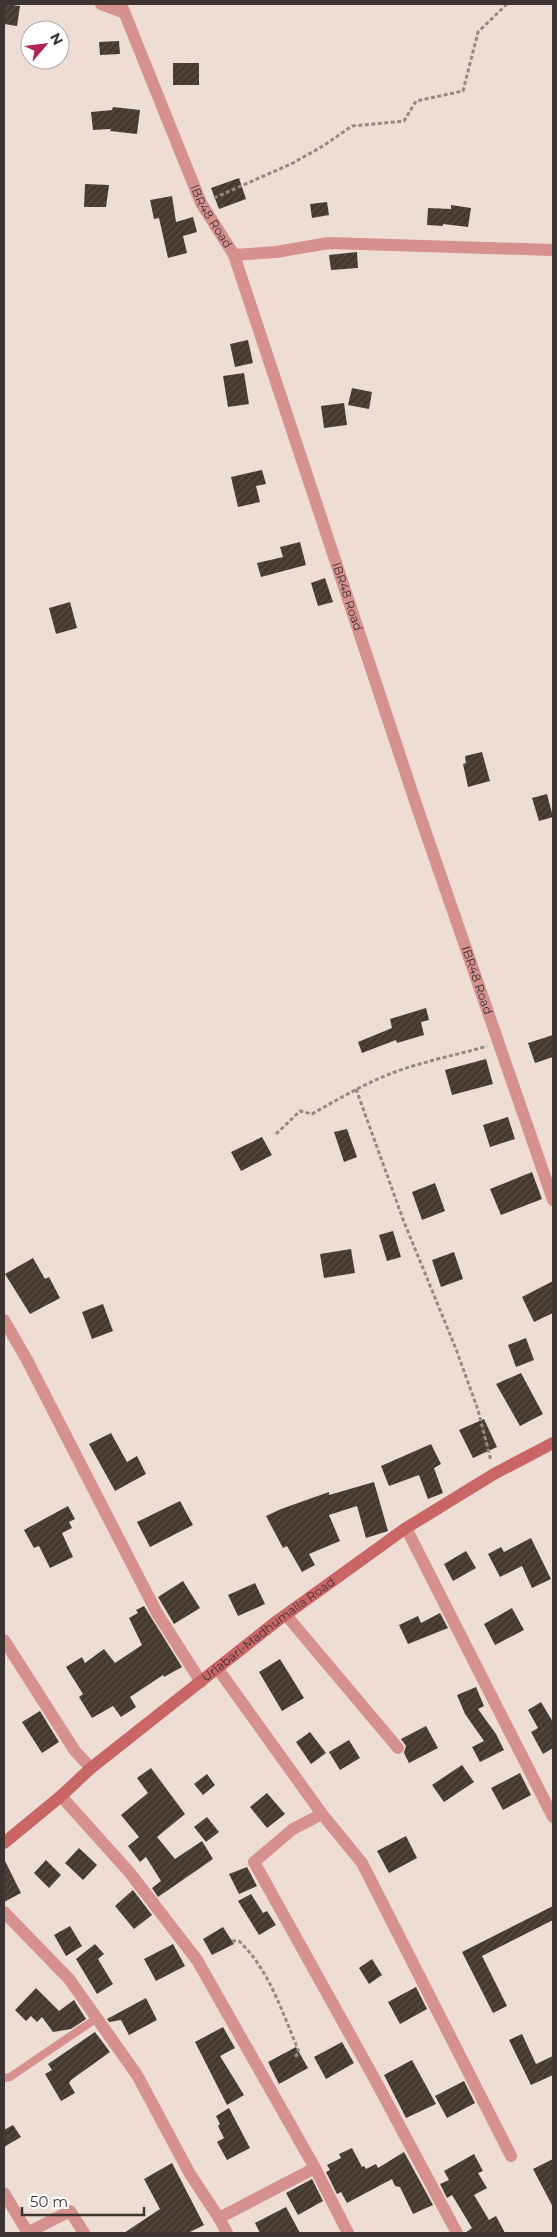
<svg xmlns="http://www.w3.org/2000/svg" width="557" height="2237" font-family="Montserrat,sans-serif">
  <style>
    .building { fill: url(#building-hatch) }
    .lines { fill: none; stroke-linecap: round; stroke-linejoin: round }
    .path { stroke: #948883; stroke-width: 3; stroke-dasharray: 4 2.5; stroke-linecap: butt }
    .service { stroke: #d6908d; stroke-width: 8 }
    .minor { stroke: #d6908d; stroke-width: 12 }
    .secondary { stroke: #ca6565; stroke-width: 12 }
    .labels { text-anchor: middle; stroke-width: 5; stroke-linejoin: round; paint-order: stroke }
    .street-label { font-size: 12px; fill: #3b3431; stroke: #fff }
  </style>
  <defs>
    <pattern id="building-hatch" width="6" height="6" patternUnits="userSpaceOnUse" patternTransform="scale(1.25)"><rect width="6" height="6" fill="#443930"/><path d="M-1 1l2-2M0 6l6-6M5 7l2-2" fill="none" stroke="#574e46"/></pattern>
  </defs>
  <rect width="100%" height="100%" fill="#eeddd5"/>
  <path class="building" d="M4 4 20 6 17 26 4 24Z
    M119 41 120 54 100 55 99 42Z
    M173 63H199V85H173Z
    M113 107 140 110 137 134 110 131 111 129 93 130 91 112 112 110Z
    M239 178 246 199 219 209 211 188Z
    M85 184 109 185 106 207H84Z
    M172 196 176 222 193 217 197 232 183 236 187 253 168 258 159 218 154 219 150 200Z
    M327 202 329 215 312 218 310 204Z
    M451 205 471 208 468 227 443 224V226L427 225 428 208 451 209Z
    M357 252 358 268 331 270 329 255Z
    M248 340 253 363 235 367 230 344Z
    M244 373 249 404 228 407 223 376Z
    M352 388 372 392 369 409 348 405Z
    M344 403 347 425 324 428 321 406Z
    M262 470 266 484 256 486 260 502 238 507 231 477Z
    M300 542 306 565 261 577 257 563 283 557 280 547Z
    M325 578 333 602 318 606 311 583Z
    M70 602 77 628 56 634 49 608Z
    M482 752 490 781 468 787 463 764 466 763 465 756Z
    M547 794 553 817 539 821 532 798Z
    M426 1008 429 1020 421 1022 424 1035 397 1043 396 1040 362 1053 358 1042 392 1028 390 1019Z
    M553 1035V1057L535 1063 528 1043Z
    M486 1059 493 1084 452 1095 445 1070Z
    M508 1117 515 1139 490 1147 483 1125Z
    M347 1129 357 1157 344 1162 334 1132Z
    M262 1137 272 1155 241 1171 231 1152Z
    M532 1172 542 1199 501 1215 490 1189Z
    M435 1183 445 1211 422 1220 412 1192Z
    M393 1231 401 1257 387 1261 379 1235Z
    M351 1249 355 1273 324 1278 320 1254Z
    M454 1252 463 1279 441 1287 432 1260Z
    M33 1258 45 1279 49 1277 60 1298 30 1314 5 1274Z
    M553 1281V1313L534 1322 522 1297Z
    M103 1304 113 1331 92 1339 82 1312Z
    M526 1338 534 1360 516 1367 508 1345Z
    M521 1373 543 1414 520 1426 496 1384Z
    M484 1419 497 1447 473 1458 459 1430Z
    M111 1433 127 1462 137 1456 146 1474 115 1491 89 1444Z
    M431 1444 441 1464 434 1468 443 1493 428 1499 419 1475 389 1486 381 1466Z
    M374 1482 388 1531 366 1538 357 1506 329 1515 340 1541 309 1554 315 1565 302 1572 287 1546 283 1548 266 1516 281 1509 329 1492V1495Z
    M180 1501 193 1525 150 1547 137 1522Z
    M68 1506 75 1519 69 1522 72 1528 62 1533 73 1557 50 1568 39 1546 34 1548 24 1530Z
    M531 1538 551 1579 532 1588 522 1566 500 1577 488 1554 501 1547 504 1552Z
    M466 1551 476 1568 453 1581 444 1564Z
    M183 1581 200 1608 174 1624 158 1597Z
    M255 1583 265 1604 238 1616 228 1595Z
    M144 1606 182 1667 164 1677 163 1675 130 1697 136 1707 121 1717 113 1706 92 1718 79 1697 83 1694 66 1667 82 1657 85 1663 104 1649 115 1663 142 1645 129 1618 138 1613 136 1610Z
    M512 1608 524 1630 495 1645 484 1624Z
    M440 1613 448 1628 408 1644 399 1625 418 1616 421 1623Z
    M280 1659 304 1698 282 1711 259 1672Z
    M476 1687 484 1706 478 1709 496 1734 504 1750 480 1762 472 1747 484 1741 465 1714 457 1695Z
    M541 1702 553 1722V1748L543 1754 531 1732 538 1728 528 1710Z
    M40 1711 59 1742 42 1753 22 1722Z
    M426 1726 438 1748 409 1763 404 1753 406 1746 401 1739Z
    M310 1732 326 1753 311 1764 296 1742Z
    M349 1740 360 1758 340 1770 329 1752Z
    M462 1765 474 1782 444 1802 432 1785Z
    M151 1768 185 1814 157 1837 175 1859 202 1841 213 1859 158 1897 152 1888 161 1881 146 1857 140 1862 128 1846 139 1837 121 1815 148 1793 137 1778Z
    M520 1773 531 1795 503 1810 491 1788Z
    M207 1774 215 1785 203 1795 194 1784Z
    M267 1793 285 1814 267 1828 250 1807Z
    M207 1817 219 1832 206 1842 194 1827Z
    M406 1836 417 1858 389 1873 377 1851Z
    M79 1848 97 1865 83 1880 65 1863Z
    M4 1859 21 1893 4 1902Z
    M46 1860 61 1875 49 1888 34 1873Z
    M247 1867 257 1886 239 1894 229 1874Z
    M133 1890 152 1915 134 1929 115 1906Z
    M251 1894 263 1913 267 1911 276 1925 259 1935 238 1901Z
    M553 1906V1920L482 1956 507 2006 493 2013 462 1952Z
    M70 1926 82 1946 66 1956 54 1935Z
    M223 1927 234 1944 212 1955 203 1939Z
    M95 1944 104 1954 98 1959 113 1984 97 1994 76 1959Z
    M173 1944 185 1966 156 1981 144 1959Z
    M372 1959 382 1975 369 1984 359 1968Z
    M416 1987 427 2009 400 2024 388 2002Z
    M36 1988 59 2011 74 2000 86 2019 71 2029 53 2032 42 2017 37 2022 31 2016 26 2021 15 2010Z
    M146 1998 157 2020 129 2035 121 2020 109 2022 107 2019Z
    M223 2027 235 2048 220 2056 244 2095 227 2105 195 2042Z
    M95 2032 110 2052 71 2080 69 2083 75 2093 61 2101 45 2074 52 2070 48 2064Z
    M522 2034 536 2064 553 2056V2075L531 2085 509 2040Z
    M342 2042 354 2063 326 2079 314 2057Z
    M296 2047 308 2068 279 2084 268 2062Z
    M412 2060 436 2104 406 2118 384 2075Z
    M464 2081 475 2103 447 2118 435 2096Z
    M229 2108 250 2148 227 2160 217 2142 224 2138 218 2126 220 2124 216 2116Z
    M13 2125 21 2137 4 2147V2130Z
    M352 2148 362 2167 364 2166 366 2169 376 2164 378 2168 404 2152 433 2205 413 2214 400 2187 395 2186 392 2179 347 2203 341 2192 337 2194 326 2172 330 2170 327 2165 341 2158 339 2154Z
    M474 2154 483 2171 478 2173 487 2188 474 2195 489 2220 496 2216 505 2233H465L472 2228 452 2195 447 2198 440 2184 449 2180 444 2171Z
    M553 2159V2207L533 2169Z
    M172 2163 204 2225 188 2233H124L160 2209 144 2179Z
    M312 2179 323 2201 298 2215 286 2193Z
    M286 2207 300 2233H260L255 2223Z"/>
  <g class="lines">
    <path class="path" d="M214 198 293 163 323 146 352 126 404 121 416 101 463 91 478 32 507 4
      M356 1089 404 1222 456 1349 478 1410 491 1461
      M276 1134 300 1111 312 1114C347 1094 381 1074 420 1064 442 1057 465 1053 487 1046
      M232 1941H239C269 1969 283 2014 299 2052L295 2057"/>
    <path class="service" d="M4 2078 10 2077 97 2018"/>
    <g class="minor">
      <path d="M101 4 123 12"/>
      <path id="s1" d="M121 4 201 203 234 255 418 810 553 1200"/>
      <path d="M234 255 276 252 329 243 553 250"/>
      <path d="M4 1320 27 1360 157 1613 201 1682"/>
      <path d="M406 1528 553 1817"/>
      <path d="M286 1615 398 1748"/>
      <path d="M4 1640 75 1751 91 1768"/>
      <path d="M218 1669 322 1814"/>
      <path d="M61 1796 130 1873 197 1960 315 2168 348 2233"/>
      <path d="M4 1912 69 1979 137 2075 190 2174 219 2218 227 2233"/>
      <path d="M4 2193 28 2233"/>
      <path d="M219 2218 315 2168"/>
      <path d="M27 2233 70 2211 84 2233"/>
      <path d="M457 2233 373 2076 254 1862 293 1829 322 1814 362 1863 511 2156"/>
    </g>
    <path class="secondary" id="s2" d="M4 1843 61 1796 91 1768 277 1621 406 1528 494 1474 553 1443"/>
  </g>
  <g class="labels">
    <g class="street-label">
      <text dy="4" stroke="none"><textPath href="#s1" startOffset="231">IBR48 Road</textPath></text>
      <text dy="4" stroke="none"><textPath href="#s1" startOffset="636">IBR48 Road</textPath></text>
      <text dy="4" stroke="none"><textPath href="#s1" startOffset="1041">IBR48 Road</textPath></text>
      <text dy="4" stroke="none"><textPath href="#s2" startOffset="340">Urlabari-Madhumalla Road</textPath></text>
    </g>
  </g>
  <rect width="557" height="2237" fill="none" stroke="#3b3431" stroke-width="10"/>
  <g transform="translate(45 45) rotate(62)"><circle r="24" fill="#ffffff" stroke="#b1aead"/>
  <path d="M0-4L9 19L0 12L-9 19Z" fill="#b12153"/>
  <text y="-8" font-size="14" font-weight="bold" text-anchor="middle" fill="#3b3431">N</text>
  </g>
  <path d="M22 2207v8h122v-8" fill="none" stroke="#3b3431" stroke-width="2.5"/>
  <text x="30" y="2207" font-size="15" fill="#3b3431" stroke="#ffffff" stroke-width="4" paint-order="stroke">50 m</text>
</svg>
